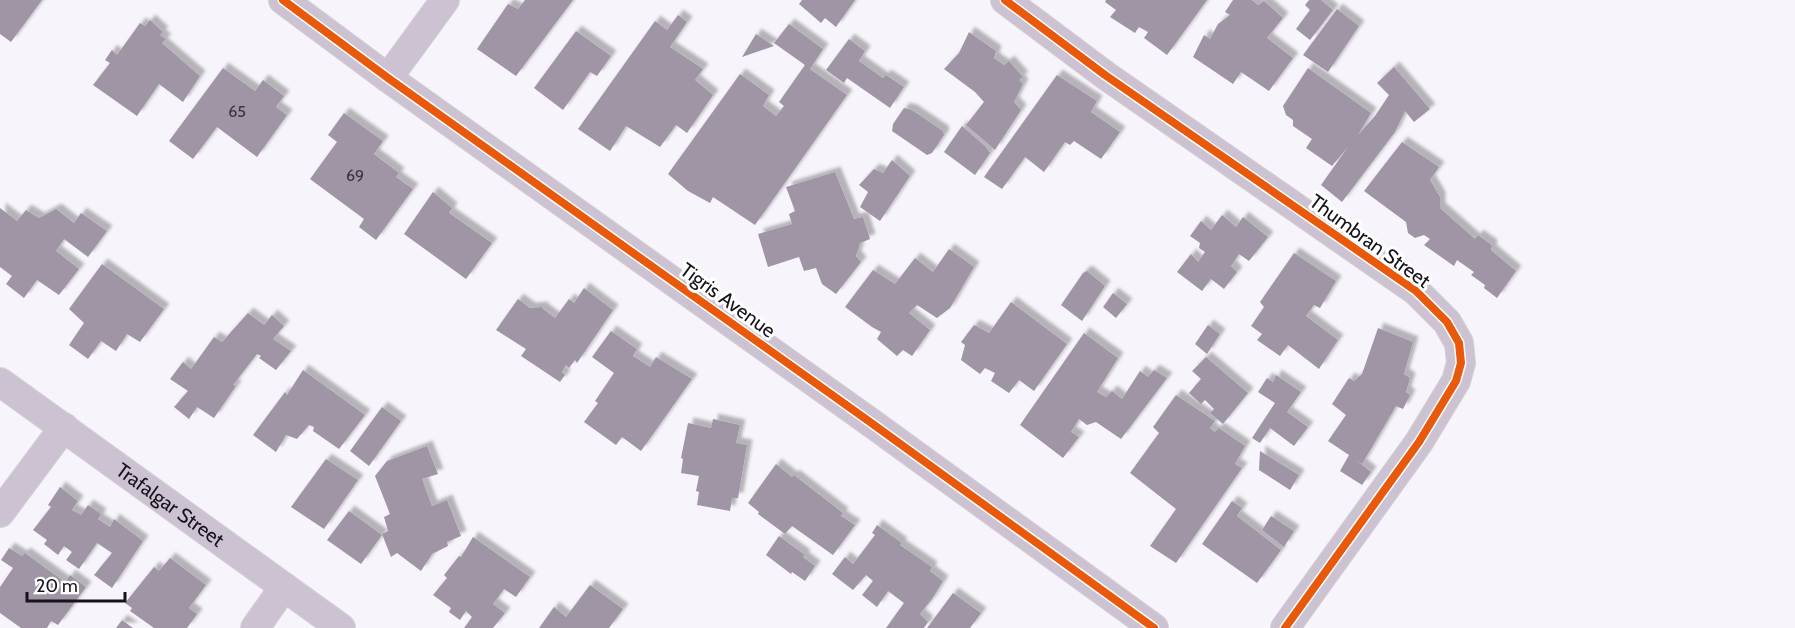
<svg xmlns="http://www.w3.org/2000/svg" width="1795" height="628" font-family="Cabin,sans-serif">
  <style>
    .building { fill: #9f95a5; filter: url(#shadow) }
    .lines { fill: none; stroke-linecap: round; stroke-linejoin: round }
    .minor-casing { stroke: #d4d1d6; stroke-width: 30 }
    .minor { stroke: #ccc2d2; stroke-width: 28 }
    .cycleway-casing { stroke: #fff; stroke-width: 11 }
    .cycleway { stroke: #e8590c; stroke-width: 8 }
    .labels { text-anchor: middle; stroke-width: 6; stroke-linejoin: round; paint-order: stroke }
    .number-label { font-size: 16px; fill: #39343d }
    .street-label { font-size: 20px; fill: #17131a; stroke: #fff }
  </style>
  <defs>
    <filter id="shadow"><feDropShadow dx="5.5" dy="-5.5" stdDeviation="1.5" flood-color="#0004"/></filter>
  </defs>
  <rect width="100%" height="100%" fill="#f8f4fb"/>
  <path class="building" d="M0 0H42L11 42 0 34Z
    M525 0H573L516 76 477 49 508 4 518 9Z
    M802 0H855L836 27 825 18 821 23 799 4Z
    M1106 0H1207L1167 55 1144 38 1148 32 1139 27 1135 33 1110 17 1116 10 1105 2Z
    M1233 0H1252L1258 5 1264 1 1283 18 1267 38 1293 58 1269 91 1241 72 1233 84 1193 57 1204 35 1210 39 1218 24 1230 15 1225 12Z
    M1309 0H1321L1333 10 1310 40 1296 29 1310 10 1305 5Z
    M1337 9 1359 26 1328 72 1303 55Z
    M678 15 687 22 670 47 703 69 695 80 713 95 687 133 676 125 660 147 626 126 610 151 578 129 655 21 667 30Z
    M150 20 163 32 160 35 166 39 162 43 200 76 183 102 159 84 137 116 93 85 110 63 105 60 112 50 117 55 140 23 145 26Z
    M789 24 823 49 810 69 847 95 755 225 713 197 710 203 688 191 668 174 740 74 769 95 763 106 776 116 784 106 779 102 805 65 774 43Z
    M576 31 611 56 597 76 590 72 563 110 534 88Z
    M969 32 996 51 994 58 1004 65 1009 61 1023 77 1019 80 1023 84 1014 102 1021 110 995 150 966 125 984 102 975 92 944 69 959 53Z
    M756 34 774 46 742 57Z
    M849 39 865 51 859 61 883 78 886 75 904 87 890 108 847 78 844 83 826 70Z
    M1394 67 1430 109 1414 122 1405 111 1395 132 1342 202 1321 185 1348 147 1332 166 1306 148 1312 139 1293 126V120L1286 115 1283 106 1308 68 1371 113 1358 135 1375 116 1389 95 1377 83Z
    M223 68 255 91 263 80 284 96 276 107 287 115 257 157 217 127 193 159 169 141Z
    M1057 75 1097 101 1091 112 1120 132 1101 159 1074 141 1070 145 1065 142 1044 172 1025 157 1002 189 984 177Z
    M904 108 912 110 943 131 944 135 932 153 927 155 892 131 893 124Z
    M344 113 383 141 374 154 399 173 396 177 413 189 376 240 359 227 364 219 310 179 337 142 328 135Z
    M962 126 985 146 990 153 975 175 944 152Z
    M1402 142 1439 167 1430 180 1440 197V208L1475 239 1478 235 1492 245 1491 250 1516 271 1497 298 1484 288 1485 285 1471 275 1474 272 1457 260 1454 266 1424 245 1430 239 1424 235 1415 238 1408 233 1406 222 1364 191Z
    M892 160 910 176 880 221 860 207 868 192 859 185 874 169 883 173Z
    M835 172 854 219 863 217 870 239 860 243 856 256 861 262 836 294 822 284 816 268 804 271 799 257 768 267 758 234 792 224 789 214 795 211 786 187Z
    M433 192 452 208 449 213 492 243 466 279 404 234Z
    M0 208 17 221 26 210 39 218 56 209 74 223 81 213 107 231 88 257 64 239 56 251 79 269 59 295 37 280 24 298 6 284 12 276 0 267Z
    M1222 215 1236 227 1243 217 1268 237 1249 261 1239 254 1231 266 1237 272 1224 289 1211 279 1202 291 1177 272 1191 254 1198 262 1205 252 1199 248 1200 243 1190 236 1201 221 1211 230Z
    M949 249 974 267 950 308 937 318 917 305 909 313 930 330 912 356 903 350 897 356 877 339 881 332 872 327 845 307 873 270 895 284 915 258 933 272Z
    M1294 253 1336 281 1320 308 1314 305 1306 316 1338 340 1319 369 1288 345 1280 356 1257 340 1262 334 1251 326 1264 307 1260 302Z
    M102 264 164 309 140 342 127 334 116 351 101 341 88 359 69 345 84 323 69 309Z
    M1087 271 1105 286 1082 321 1061 305 1083 273Z
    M584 288 613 310 577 363 575 360 569 368 566 365 562 372 565 375 560 382 521 356 526 349 496 330 518 299 530 308 542 307 543 309 555 318 569 299 574 303Z
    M1113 293 1127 304 1116 318 1103 307Z
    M1011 302 1067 344 1034 391 1019 380 1009 393 991 381 995 373 985 368 980 374 961 360 965 345 961 342 974 325 989 333Z
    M248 313 264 325 272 315 284 326 273 339 291 351 276 370 259 358 261 356 257 354 233 385 236 386 214 418 197 407 189 419 174 407 188 391 170 379 183 362 191 369 214 337 222 342Z
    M1208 325 1220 334 1207 354 1195 344Z
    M1378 328 1413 342 1404 374 1410 378 1406 392 1410 395 1403 409 1396 406 1362 464 1355 459 1371 472 1362 485 1340 471 1349 455 1328 441 1346 415 1332 404 1349 378 1354 381 1362 374Z
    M611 331 637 349 633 356 650 367 656 357 692 379 641 451 622 437 616 445 584 422 598 403 595 401 614 373 592 357Z
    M1084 333 1118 358 1097 392 1106 397 1112 391 1122 399 1140 371 1148 377 1154 370 1167 378 1121 439 1096 422 1087 425 1079 419 1071 432 1079 437 1063 458 1020 425Z
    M1206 357 1248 393 1223 424 1210 413 1214 409 1205 400 1201 404 1189 393 1201 379 1192 371Z
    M303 370 365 415 339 449 313 431 314 427 309 425 297 439 286 435 276 452 253 435 285 392 287 395Z
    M1276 375 1301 392 1287 412 1308 427 1294 446 1270 428 1260 443 1252 438 1275 403 1258 392 1267 378 1273 382Z
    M1176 395 1215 421 1210 428 1215 432 1219 428 1245 446 1235 464 1242 468 1176 563 1150 546 1176 509 1130 473 1159 433 1153 427Z
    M382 407 401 421 369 466 350 451Z
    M713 419 740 425 736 443 747 445 738 498H732L730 511 697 505 699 492 696 491 699 476 681 473 683 459 681 458 688 423 711 428Z
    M427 446 438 474 422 479 432 506 447 500 461 536 447 542 448 546 432 554 421 571 397 553 391 557 382 534 388 531 384 517 390 514 375 476 387 461Z
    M1260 451 1299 475 1290 490 1259 470Z
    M326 459 358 480 324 529 291 507Z
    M776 464 792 477 794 475 843 513 841 516 855 525 833 555 792 526 785 534 758 514 759 512 748 503Z
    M60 487 78 501 72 510 81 515 88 505 101 514 98 519 110 527 114 519 143 541 112 588 94 575 112 553 97 543 79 569 66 560 72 552 64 546 58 555 44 544 47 540 33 530 51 507 48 505Z
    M1232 501 1242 508 1237 516 1281 550 1257 583 1202 544Z
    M349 511 382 535 361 564 327 540Z
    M1271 516 1294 531 1284 547 1262 530Z
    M877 525 902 543 900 545 932 567 930 571 943 581 932 599 920 614 928 622 924 628H886L904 603 888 591 877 607 862 595 873 581 866 575 853 590 832 574 845 557 853 564 875 535 872 533Z
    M779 536 805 555 803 557 815 566 805 581 792 572 791 574 766 555Z
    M473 537 530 577 516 597 504 589 493 604 505 613 493 628H464L472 617 466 611 460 620 449 612 451 608 433 595 447 578 444 575 459 556 461 557Z
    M9 548 22 556 25 553 65 582 70 575 86 587 58 625 51 621 47 628H21L0 613V587L13 568 1 560Z
    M170 558 206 585 189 608 197 614 187 628H154L130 611 132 608 125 603 154 567 159 571Z
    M590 585 623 609 609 628H539L554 607 566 617Z
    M953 593 981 613 970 628H927Z
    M122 620 133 628H116Z"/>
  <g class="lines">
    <g class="minor-casing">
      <g id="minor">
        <path d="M283 0 388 78 870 422 1154 628"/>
        <path d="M1005 0 1105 75 1416 291 1447 322 1459 343 1461 363 1456 381 1419 442 1285 628"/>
        <path d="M388 78 445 0"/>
        <path id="s1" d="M0 382 341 628"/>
        <path d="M0 513 64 427"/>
        <path d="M255 628 284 587"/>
      </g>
    </g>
    <use href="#minor" class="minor"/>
    <g class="cycleway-casing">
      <path id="cycleway" d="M283 0 388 78 870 422 1154 628
        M1005 0 1105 75 1416 291 1447 322 1459 343 1461 363 1456 381 1419 442 1285 628"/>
    </g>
    <use href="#cycleway" class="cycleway"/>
  </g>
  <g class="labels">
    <g class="number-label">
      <text x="237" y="117">65</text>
      <text x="355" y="181">69</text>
    </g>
    <g class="street-label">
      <text transform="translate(1370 241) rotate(36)" y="7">Thumbran Street</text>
      <text transform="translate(728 300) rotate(36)" y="7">Tigris Avenue</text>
      <text dy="7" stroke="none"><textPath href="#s1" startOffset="210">Trafalgar Street</textPath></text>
    </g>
  </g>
  <path d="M27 592v9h98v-9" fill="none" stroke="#17131a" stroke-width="3"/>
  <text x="36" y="592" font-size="18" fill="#17131a" stroke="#ffffff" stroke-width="4.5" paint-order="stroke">20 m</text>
</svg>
